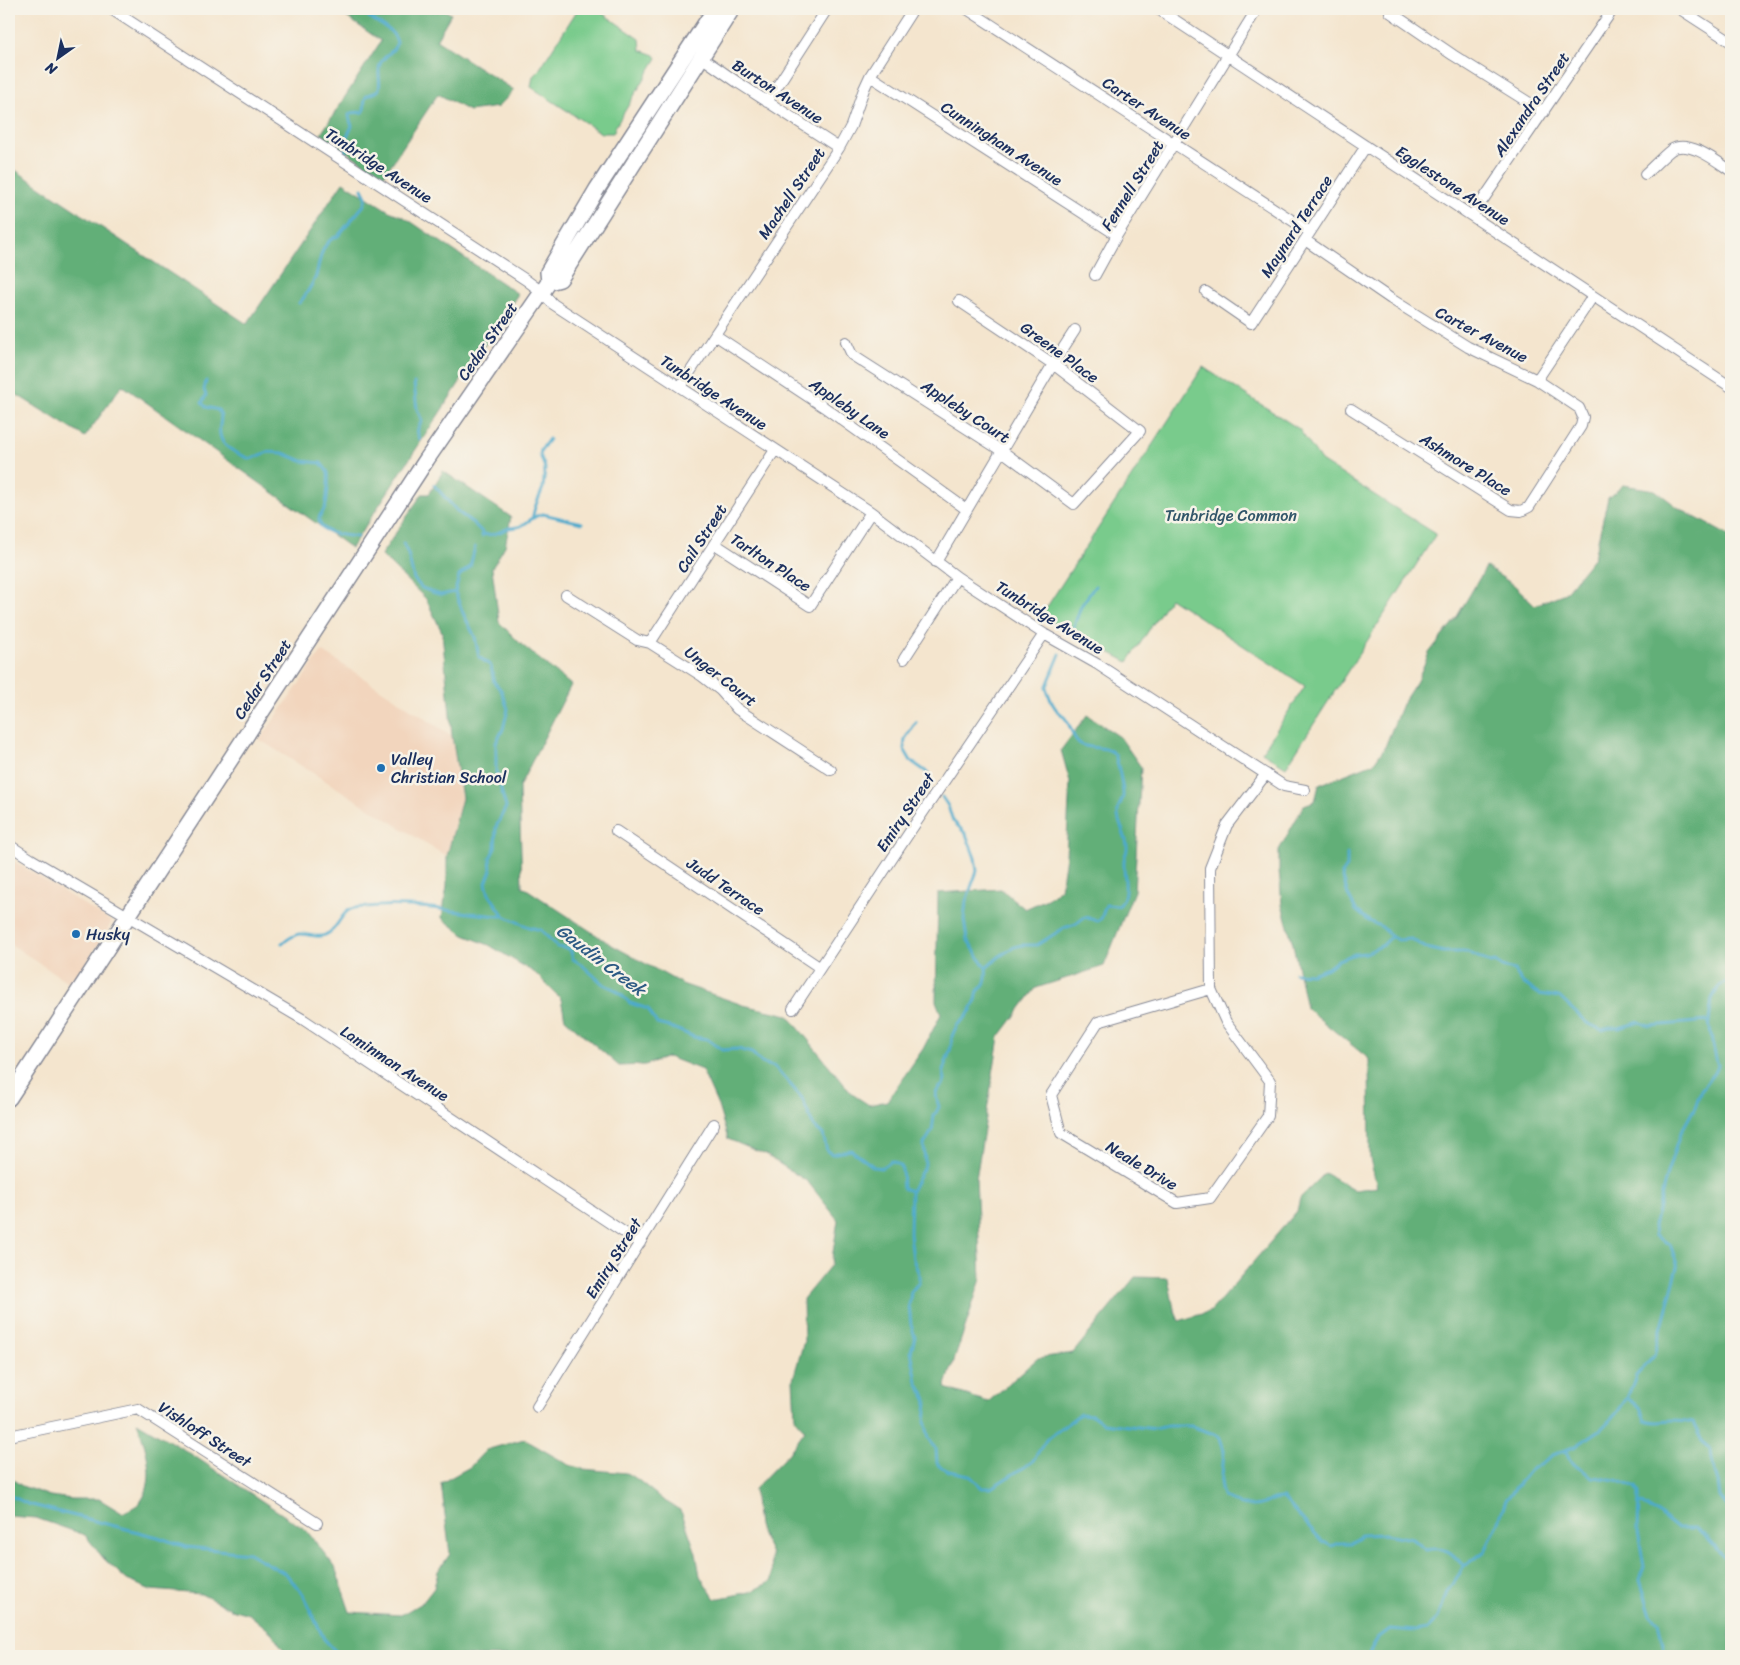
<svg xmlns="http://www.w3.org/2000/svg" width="1740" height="1665" font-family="Sriracha,sans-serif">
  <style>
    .built { fill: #f2d5bd }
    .green { fill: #79cb8c; stroke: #4a7d75 }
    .forest { fill: #62af78; stroke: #3e6f6b }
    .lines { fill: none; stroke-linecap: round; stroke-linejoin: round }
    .stream { stroke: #4eaacc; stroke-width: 3 }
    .minor-casing { stroke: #888a96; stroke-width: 12 }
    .secondary-casing { stroke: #888a96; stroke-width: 18 }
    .minor { stroke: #fff; stroke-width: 10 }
    .secondary { stroke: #fff; stroke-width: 15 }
    .poi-dot { fill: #1f6fb2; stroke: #f7f3e8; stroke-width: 2 }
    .labels { text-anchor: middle; stroke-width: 5; stroke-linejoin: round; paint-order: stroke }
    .street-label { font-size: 16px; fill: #1b2f5e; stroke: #f7f3e8 }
    .park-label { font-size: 16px; fill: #32566a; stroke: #f7f3e8 }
    .poi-label { font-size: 16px; fill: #1b2f5e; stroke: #f7f3e8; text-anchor: start }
    .water-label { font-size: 18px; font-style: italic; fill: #2d5a84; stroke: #f7f3e8 }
  </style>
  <rect width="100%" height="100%" fill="#f7f3e8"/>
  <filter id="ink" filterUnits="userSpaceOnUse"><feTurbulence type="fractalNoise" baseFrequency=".02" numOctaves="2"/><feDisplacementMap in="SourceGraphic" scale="10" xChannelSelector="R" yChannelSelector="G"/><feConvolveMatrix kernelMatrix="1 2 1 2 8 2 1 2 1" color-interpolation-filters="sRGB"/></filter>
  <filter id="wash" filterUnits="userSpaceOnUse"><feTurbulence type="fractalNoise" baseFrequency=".0096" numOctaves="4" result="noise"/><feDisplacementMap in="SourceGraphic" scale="20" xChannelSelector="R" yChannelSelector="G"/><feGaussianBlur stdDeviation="1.12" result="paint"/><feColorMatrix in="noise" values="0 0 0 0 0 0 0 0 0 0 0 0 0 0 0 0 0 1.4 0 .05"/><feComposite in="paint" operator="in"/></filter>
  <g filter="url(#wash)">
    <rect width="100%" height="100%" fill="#f4e5ce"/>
    <path class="built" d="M322 651 452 736 461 800 446 856 260 740Z
      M9 858 112 922 72 985 9 943Z"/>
    <path class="green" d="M578 9H596L640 39 641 50 655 55 657 58 614 129 615 131 613 133H601L531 87 533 76 539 70Z
      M1203 367 1299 429 1321 461 1436 534 1286 767 1262 752 1305 686 1170 598 1128 662 1041 616Z"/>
    <path class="forest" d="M335 9H443L451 14 436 40 514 90 498 107 469 111 438 94 383 177 321 134 381 41Z
      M9 166 247 324 343 182 389 211 404 217 518 294 351 548 122 385 85 437 9 390Z
      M443 471 511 517 505 546 492 568 499 622 522 645 571 685 519 787 522 886 610 944 682 984 743 1005 788 1015 852 1094 869 1105 887 1101 923 1049 941 1014 936 1001 938 893 1001 889 1025 909 1047 899 1061 889 1066 856 1070 782 1061 750 1087 715 1120 737 1141 767 1134 891 1104 966 1036 988 999 1037 976 1179 981 1279 945 1388 988 1402 1038 1358 1073 1353 1135 1277 1168 1278 1174 1309 1179 1321 1211 1311 1297 1211 1300 1198 1325 1173 1355 1190 1377 1187 1370 1159 1369 1059 1306 1008 1293 944 1282 905 1279 870V850L1304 805 1315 801 1319 785 1374 763 1385 747 1402 704 1417 681 1429 653 1455 620 1486 567 1514 585 1535 605 1565 593 1594 557 1608 498 1623 485 1655 490 1680 509 1731 537V1656H288L272 1633 249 1614 231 1609 201 1594 151 1590 127 1580 104 1559 85 1535 36 1518 9 1516V1477L22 1486 50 1496 72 1499H99L122 1513C128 1510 138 1506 141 1501 157 1479 145 1445 137 1422L188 1452 306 1530 335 1567 350 1612 401 1615 423 1602 434 1588 438 1571 450 1554 441 1483 470 1467 486 1450 524 1439 569 1465 583 1469 626 1473 637 1479 663 1500 680 1510 683 1516 696 1553 700 1576 715 1599 750 1592 772 1581 771 1554 758 1526 754 1489 789 1453 805 1430 795 1419 793 1379 804 1341 803 1299 831 1265 838 1220 808 1182 766 1155 728 1139 718 1106 702 1070 668 1057 645 1065 619 1066 565 1019 561 999 535 973 489 945 464 935 442 918 447 886V856L462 798 452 736 442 632 426 599 381 555 422 494H429Z"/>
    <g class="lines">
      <path class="stream" d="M345 154 346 139 352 126C345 108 351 114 363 112 366 107 363 100 366 97 369 92 377 95 379 89 381 81 377 72 380 64 384 55 395 52 397 42 391 23 370 24 362 9
        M299 303C304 299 314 281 316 276 320 261 321 241 338 236L364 205 366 197 362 189
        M206 381 204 390 206 395 202 403 206 407 218 410C222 415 221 419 220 425 217 447 233 451 250 459L268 452 283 453 302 461 321 463C323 466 327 470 328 473 329 479 327 502 325 508 323 512 320 514 319 518 318 535 346 535 357 537
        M414 383 417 409 422 421C417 428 416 432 420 440
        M434 485 458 512 473 523 482 532V536
        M532 519 535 507 543 488 545 468 540 455 541 450 549 439
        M482 534C492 537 501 531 509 528 513 527 517 528 521 526 529 522 534 515 543 514L582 523
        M403 543 408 554 414 579 422 588 440 595 455 592
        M475 547 470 567 459 576 455 592 463 613 475 637 479 657 491 666 494 682 501 690 508 709 503 729 496 743V772L500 782 501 790 506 807 496 827 495 848 490 858 491 870 486 883 489 894 504 916 529 927 541 930 557 947 570 949 573 959 581 964 603 984 616 990 630 1003 648 1009 657 1024 673 1028 694 1037 707 1039 722 1050 738 1049 752 1053 762 1063 775 1067 802 1098 814 1127 823 1134 827 1151 832 1154 851 1150 874 1167 881 1168 891 1161C907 1166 901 1173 903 1188L911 1191 910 1234 913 1259 919 1274V1282L911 1292 909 1305 911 1325 915 1337 911 1351 917 1382 927 1401 925 1421 929 1438 936 1449 937 1462 939 1466 949 1471 969 1475 982 1488H991L1032 1462 1046 1440 1080 1414 1092 1415 1103 1423 1156 1429 1167 1426H1191L1214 1434 1220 1438 1224 1450 1221 1489 1224 1498C1235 1503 1252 1509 1264 1504 1272 1500 1274 1498 1283 1498L1322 1541 1331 1546 1339 1543H1351L1361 1535 1385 1534 1413 1539 1426 1550C1446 1546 1452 1552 1464 1567
        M1072 632 1081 606 1095 586
        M916 722 905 739 904 749 911 761 928 773
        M942 797 948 806 953 821 966 834 975 858 977 871 966 901 964 919 967 939 986 968
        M1347 854V867L1342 874 1348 895 1356 910 1369 921 1382 927 1392 937 1398 940 1411 939 1426 948 1444 952H1468L1490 963 1495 962 1502 967 1514 970 1523 983 1539 994 1559 997 1587 1023 1602 1030 1609 1028H1619L1640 1022 1649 1026 1709 1021
        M282 943C286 941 293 935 299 934 307 933 316 939 325 935 338 930 341 912 351 909 356 907 362 907 366 907 412 901 458 914 503 916
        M1295 973 1311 974 1328 968 1338 960 1355 954 1366 953 1383 945 1391 937
        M911 1191 925 1165 924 1144 932 1131 934 1116 939 1107C936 1096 933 1092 943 1085L945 1079 943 1071 951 1047 952 1036 957 1025 965 1018 971 1010 976 1000 978 991C986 984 987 979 986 968L1000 956 1014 947 1022 945H1037L1064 928 1076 924 1085 917 1098 921 1101 919 1106 905 1119 906C1130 894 1123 875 1124 861 1124 856 1128 851 1127 847 1127 834 1116 823 1118 810 1118 805 1123 801 1123 796 1124 791 1117 759 1115 755 1108 744 1089 751 1079 743 1071 736 1071 724 1064 717 1062 714 1058 712 1056 709 1051 703 1049 695 1046 688L1060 654
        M1627 1398 1640 1407 1645 1420C1655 1424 1663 1421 1673 1421 1680 1421 1687 1422 1693 1423L1702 1441 1710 1448 1711 1460 1718 1482 1720 1497 1731 1511
        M1566 1451 1570 1460 1576 1466 1593 1477 1617 1480 1636 1488 1639 1493 1638 1531 1644 1567 1640 1580 1651 1615 1658 1622 1664 1648V1656
        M9 1495 28 1504 158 1537 186 1547 249 1553 286 1574 303 1594 324 1639 340 1656
        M1640 1503 1652 1511 1661 1515 1677 1528H1695L1707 1537 1731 1564
        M1368 1656 1378 1638 1390 1629 1415 1631 1427 1629 1438 1618 1447 1592 1464 1567 1485 1551 1498 1524 1506 1500 1519 1483 1530 1470 1553 1455 1576 1446 1600 1430 1616 1414 1627 1398 1636 1376 1654 1355 1678 1267 1670 1244 1655 1236 1654 1226 1667 1173 1680 1134 1695 1107 1701 1090 1715 1073 1718 1066 1712 1042 1709 1021 1712 999 1718 988 1726 982 1731 981"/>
    </g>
  </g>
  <g filter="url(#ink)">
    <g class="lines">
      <g class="minor-casing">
        <path id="minor" d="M111 9 526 280 542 292 553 304 871 512 957 577 1044 634 1097 664 1284 786 1305 790
          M967 9 1310 232
          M1158 9 1731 387
          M1392 9 1390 12 1453 55 1544 112
          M1680 9 1731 42
          M701 57 737 82 839 148
          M870 76 1117 235
          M767 102 827 9
          M1645 174C1654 166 1662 157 1671 150 1688 138 1718 162 1731 171
          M1472 216 1613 9
          M1305 240 1391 299 1468 347 1537 380 1579 408 1583 417 1581 426 1529 507 1521 511 1511 510 1351 409
          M1095 275 1117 235 1257 9
          M1206 292 1251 323 1366 146
          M715 335 824 407 966 509
          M846 342 852 355 1002 451 1074 504 1140 431 1053 364 959 301
          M1537 380 1593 296
          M680 387 839 148 851 126 864 89 870 76 913 9
          M715 544 810 606 871 512
          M936 562 1053 364 1075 330
          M566 595 637 640 650 643 702 676 720 690 737 709 831 770
          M650 643 775 450
          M904 659 957 577
          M616 831 819 967
          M9 845 31 859 304 1020 640 1243
          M1211 989 1098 1022 1051 1095 1061 1133 1177 1203 1210 1198 1268 1116 1270 1081 1226 1022 1211 989 1210 868 1227 825 1266 774
          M793 1009 911 830 1044 634
          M537 1407 714 1124
          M9 1436 138 1409 317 1523"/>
      </g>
      <g class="secondary-casing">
        <path id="secondary" d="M549 282 548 272 597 189 715 9
          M9 1098 427 459 549 282 560 279 732 9"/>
      </g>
      <use href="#minor" class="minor"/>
      <use href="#secondary" class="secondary"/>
    </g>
  </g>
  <g class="poi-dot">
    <circle cx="381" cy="768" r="5"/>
    <circle cx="76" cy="934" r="5"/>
  </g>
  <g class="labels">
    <g class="street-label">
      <text transform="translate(778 91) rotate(33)" y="6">Burton Avenue</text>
      <text transform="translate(1531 104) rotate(-56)" y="6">Alexandra Street</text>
      <text transform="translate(1147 108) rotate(33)" y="6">Carter Avenue</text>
      <text transform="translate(1002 143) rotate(33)" y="6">Cunningham Avenue</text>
      <text transform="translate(379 165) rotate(33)" y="6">Tunbridge Avenue</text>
      <text transform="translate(1132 185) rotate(-58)" y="6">Fennell Street</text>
      <text transform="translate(1453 185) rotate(33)" y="6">Egglestone Avenue</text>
      <text transform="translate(791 193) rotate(-56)" y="6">Machell Street</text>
      <text transform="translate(1296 226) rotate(-57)" y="6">Maynard Terrace</text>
      <text transform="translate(1482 334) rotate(28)" y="6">Carter Avenue</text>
      <text transform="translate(487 341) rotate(-55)" y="6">Cedar Street</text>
      <text transform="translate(1060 352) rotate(36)" y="6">Greene Place</text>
      <text transform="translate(714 392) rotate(33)" y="6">Tunbridge Avenue</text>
      <text transform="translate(850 408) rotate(35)" y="6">Appleby Lane</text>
      <text transform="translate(966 411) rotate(33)" y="6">Appleby Court</text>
      <text transform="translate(1466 464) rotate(32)" y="6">Ashmore Place</text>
      <text transform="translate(701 538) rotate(-57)" y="6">Cail Street</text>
      <text transform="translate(771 562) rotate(33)" y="6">Tarlton Place</text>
      <text transform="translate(1050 617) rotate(32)" y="6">Tunbridge Avenue</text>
      <text transform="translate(721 676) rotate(38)" y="6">Unger Court</text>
      <text transform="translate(262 679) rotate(-57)" y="6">Cedar Street</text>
      <text transform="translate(905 812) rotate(-56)" y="6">Emiry Street</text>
      <text transform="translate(726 886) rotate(34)" y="6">Judd Terrace</text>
      <text transform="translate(395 1063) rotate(33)" y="6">Laminman Avenue</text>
      <text transform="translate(1142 1165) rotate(31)" y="6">Neale Drive</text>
      <text transform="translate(613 1258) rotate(-58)" y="6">Emiry Street</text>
      <text transform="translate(205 1434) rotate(33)" y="6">Vishloff Street</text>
    </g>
    <g class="park-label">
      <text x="1231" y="521">Tunbridge Common</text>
    </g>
    <g class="poi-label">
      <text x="391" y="765">Valley<tspan x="391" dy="18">Christian School</tspan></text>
      <text x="86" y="940">Husky</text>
    </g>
    <g class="water-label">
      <text transform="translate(601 960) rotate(37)" y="6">Gaudin Creek</text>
    </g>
  </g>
  <rect width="1740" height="1665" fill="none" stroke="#f7f3e8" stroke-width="30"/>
  <g transform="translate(58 58) rotate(213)" stroke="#f7f3e8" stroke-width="4" paint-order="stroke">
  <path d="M0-4L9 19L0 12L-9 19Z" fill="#1b2f5e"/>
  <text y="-8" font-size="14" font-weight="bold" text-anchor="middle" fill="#1b2f5e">N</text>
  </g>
</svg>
